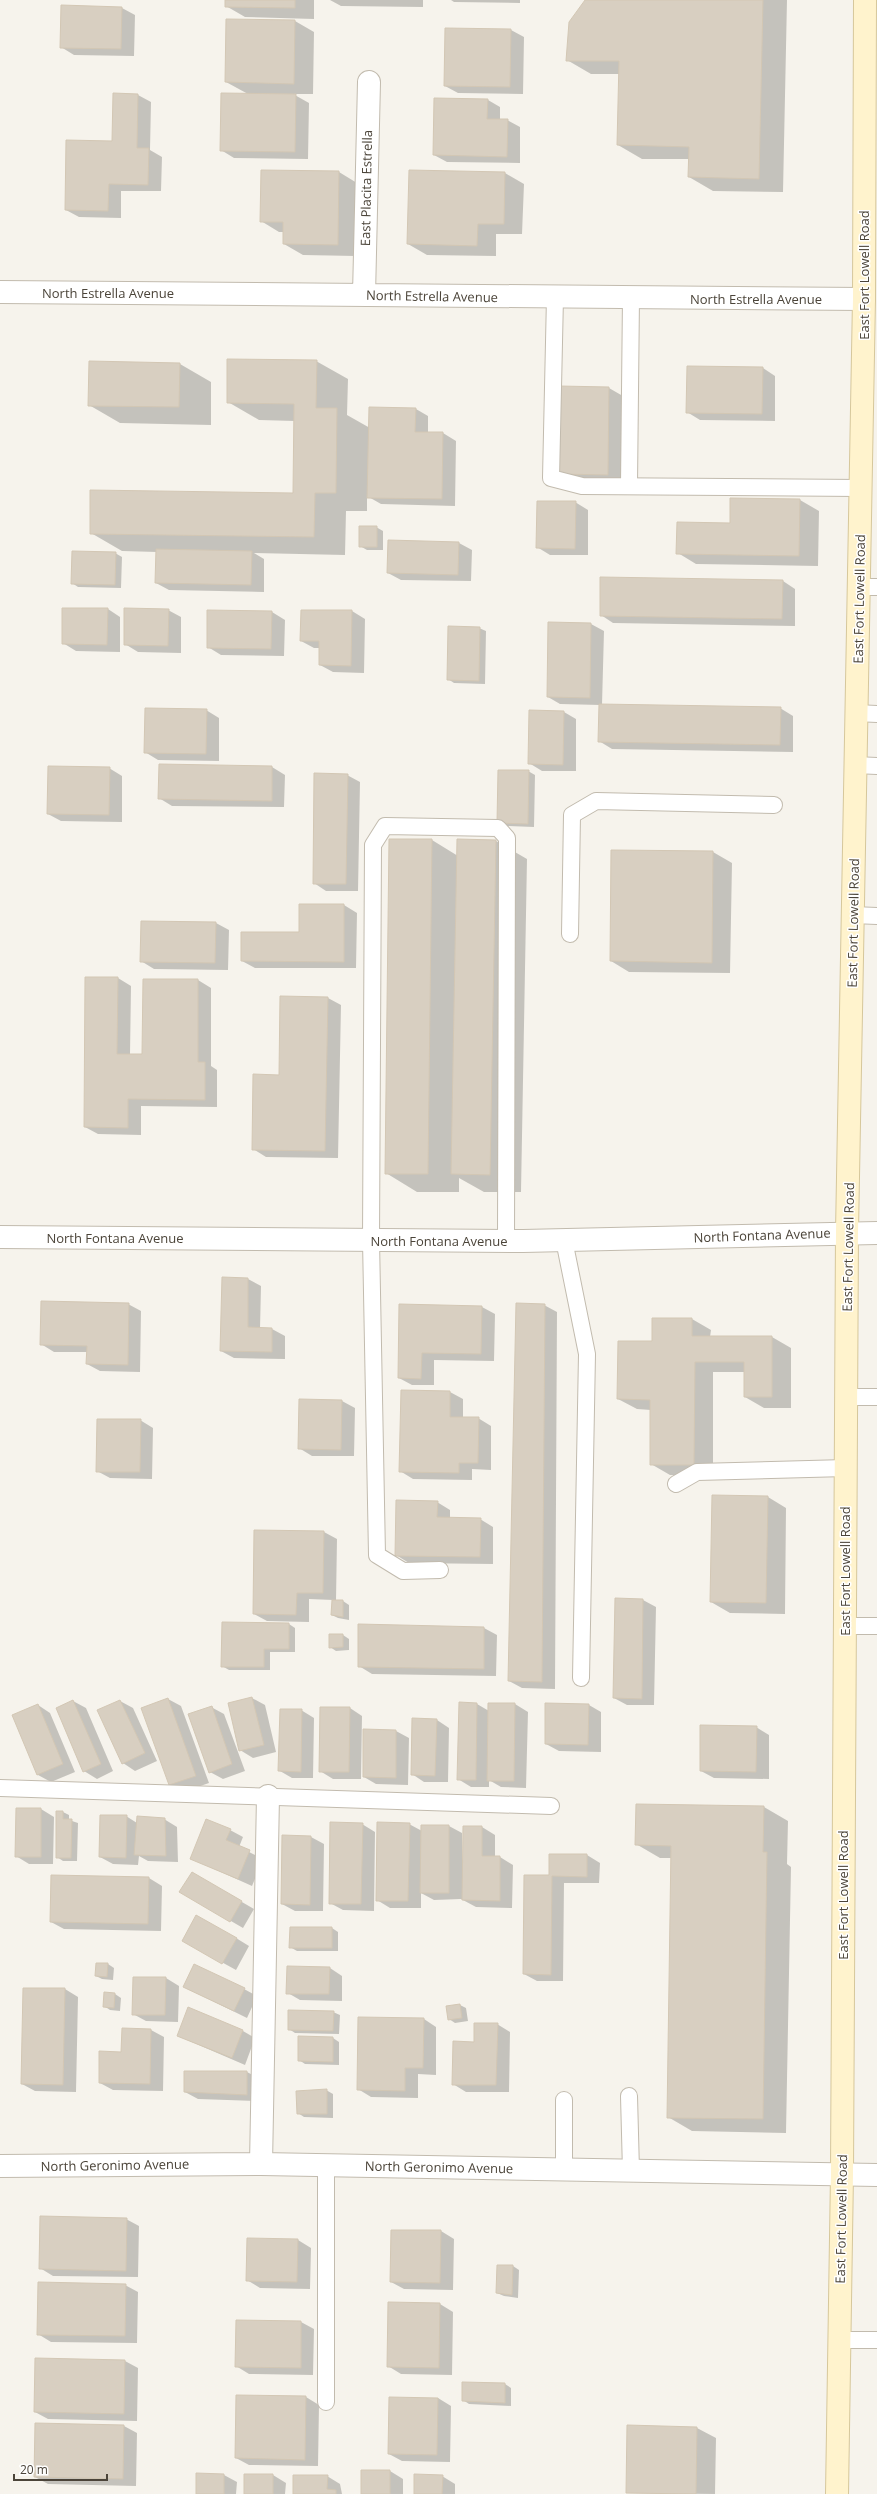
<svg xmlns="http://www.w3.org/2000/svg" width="877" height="2494" font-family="'Open Sans',sans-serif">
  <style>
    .shadow { fill: #0003 }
    .building { fill: #d8cfc1; stroke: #d3c7b4 }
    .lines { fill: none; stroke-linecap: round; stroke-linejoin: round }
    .service-casing { stroke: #c2bbae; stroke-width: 18 }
    .minor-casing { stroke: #c2bbae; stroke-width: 24 }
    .secondary-casing { stroke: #d6c79b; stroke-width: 24 }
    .service { stroke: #fff; stroke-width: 16 }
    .minor { stroke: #fff; stroke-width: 22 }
    .secondary { stroke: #fff3cd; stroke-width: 22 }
    .labels { text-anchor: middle; stroke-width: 3; stroke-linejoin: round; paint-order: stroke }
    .street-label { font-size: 13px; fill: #4b4439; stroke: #fff }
  </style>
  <rect width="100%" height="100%" fill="#f6f3ec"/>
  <path class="shadow" d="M226 0H314V19L245 17 226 6Z
    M330 0H423V7L341 6Z
    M451 0H520V3L454 2Z
    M587 0H787L783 192 713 191 689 177 690 159H642L618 145 620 74H591L567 60Z
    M122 8 135 15 134 56 74 55 61 47Z
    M295 21 314 32 313 94H293L309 103 308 159 234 158 221 150 248 94 226 82Z
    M511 30 524 37 523 94 458 93 445 86Z
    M138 95 151 102 150 150 162 157 161 191H121V218L79 217 66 210 113 142Z
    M488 100 500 107V120H507L520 127V163L447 162 434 155Z
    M339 172 357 183 356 256 303 255 284 244V232H279L261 221Z
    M505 173 524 184 522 234H496V256L427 255 408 244Z
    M316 361 348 379 347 415 370 428 416 409 428 416V433H443L456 441 455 506 381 504 367 496V511H346L345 555 254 553 264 559V592L169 590 156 583 157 552 122 551 91 533 294 494 295 421 259 420 228 402Z
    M180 364 211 382V425L120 423 89 405Z
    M763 368 775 376V421L700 420 687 412Z
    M609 388 628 399 626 485 577 484 559 474Z
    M731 499 800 500 819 511 818 566 696 564 678 553 731 524Z
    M575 502 588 510V555H550L537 547Z
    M376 527 383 531V550H367L360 546Z
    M459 543 472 550 471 581 401 580 388 573Z
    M115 553 122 557 121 588 78 587 72 583Z
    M783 581 795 589V626L613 623 601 615Z
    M108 609 120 617V652L76 651 63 643Z
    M168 610 181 617V653L138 652 125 644Z
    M302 611H352L365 619 364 673 333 672 320 665V648H314L301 641Z
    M272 612 285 620 284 656 221 655 208 647Z
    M591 624 604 631 602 705 780 708 793 716V752L612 749 599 741 600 705 560 704 548 697Z
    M479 628 486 631 485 684 454 683 448 679Z
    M206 710 219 718V761L158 760 145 752Z
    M564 712 576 719V771H542L529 763Z
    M160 765 272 767 285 775 284 807 172 806 159 798Z
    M109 768 122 776V822L61 821 48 814Z
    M528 771 535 775 534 827 505 826 498 823Z
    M347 775 360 782 358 891H326L314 883Z
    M432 840 458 856 496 841 527 859 521 1192H484L459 1178V1192H417L386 1173Z
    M713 852 732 863 730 973 629 972 611 961Z
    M344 905 357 913 356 968H255L242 961 300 933Z
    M216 923 229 930 228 970 154 969 141 961Z
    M118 978 131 986 130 1055H143L144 980H198L211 988V1066L217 1070V1107L141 1106V1135L98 1134 85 1127Z
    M328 998 341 1005 338 1158 266 1157 253 1149 280 1076Z
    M223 1278 248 1279 261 1286 260 1329H272L285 1336V1359L234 1358 221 1351Z
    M128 1304 141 1311 140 1372 100 1371 87 1364 88 1352H54L41 1344Z
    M400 1305 482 1307 495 1314 494 1361 434 1360V1385H412L399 1378Z
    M544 1305 557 1312 555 1689 522 1688 509 1681Z
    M692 1319 711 1330 710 1337H772L791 1348V1408H764L745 1397V1372H713V1476L670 1475 651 1464V1410L637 1409 618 1399 653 1342Z
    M450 1392 463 1399V1418H478L491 1426V1470L472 1469V1480L413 1479 400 1471Z
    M300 1400 342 1401 355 1408 354 1456H312L299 1448Z
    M140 1420 153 1428 152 1479 110 1478 97 1471Z
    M768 1497 786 1508 785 1614 730 1613 711 1602Z
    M437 1502 450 1510V1519H480L493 1527V1564L409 1563 396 1555Z
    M255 1531 324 1532 337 1539 336 1601H343L349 1605V1620L338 1618 332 1615 333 1600 309 1599V1622L267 1621 254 1614Z
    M616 1599 643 1600 656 1607 654 1705H627L614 1698Z
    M223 1623 289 1624 295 1628V1652H270V1670H229L222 1666Z
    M359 1625 484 1628 497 1635 496 1676 372 1674 359 1666Z
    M343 1635 349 1639V1650L336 1651 330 1647Z
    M252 1698 265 1705 276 1752 253 1758 240 1750Z
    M168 1699 181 1706 209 1783 183 1792 170 1785 143 1708Z
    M73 1701 86 1708 113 1771 97 1779 84 1771Z
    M120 1701 133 1708 157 1761 135 1771 123 1763Z
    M460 1703 477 1704 489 1711 515 1704 528 1712 526 1788 501 1787 489 1780V1787H471L458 1779Z
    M38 1705 50 1713 75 1772 51 1782 38 1775 13 1715Z
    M589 1705 601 1712V1752L559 1751 546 1744Z
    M211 1707 224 1714 245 1771 223 1779 210 1772Z
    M350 1708 362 1716 361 1779H333L320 1771Z
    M301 1710 314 1718 313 1778H292L280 1771Z
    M437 1720 449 1728 448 1782H424L412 1774Z
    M756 1727 769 1735V1779L714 1778 701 1771Z
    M364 1730 396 1731 409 1738 408 1785 376 1784 364 1777Z
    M764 1807 788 1821 787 1864 791 1867 786 2133 692 2131 668 2117 672 1858H660L636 1844Z
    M17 1809H41L54 1817 53 1864H29L16 1856Z
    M63 1812 69 1815V1820L78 1823 77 1861H63L57 1857Z
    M126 1816 137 1823 164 1819 177 1827 178 1862 148 1861 139 1856 138 1865 113 1864 100 1857Z
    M362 1824 375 1832 374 1911 343 1910 330 1903Z
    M409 1824 422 1831V1826H449L462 1833V1860H464V1827H482L495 1835V1857H500L513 1865 512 1908 476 1907 461 1899 434 1900 421 1893V1908H390L377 1900Z
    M230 1830 243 1837 239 1847 263 1859 252 1886 192 1859Z
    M283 1836 311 1837 324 1844 323 1911H295L282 1904Z
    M587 1855 600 1863 599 1883H564L563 1981H537L524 1974 550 1876Z
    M192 1873 254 1909 243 1928 181 1892Z
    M149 1878 162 1886 161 1931 64 1929 51 1922Z
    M332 1928 338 1932V1951H297L290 1947Z
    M236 1938 249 1946 236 1970 196 1948Z
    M97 1964H108L114 1968 113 1980 102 1979 96 1976Z
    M330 1968 342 1976V2001L300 2000 288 1993Z
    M166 1978 179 1986 178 2022 146 2021 133 2014Z
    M184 1987 244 1989 257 1996 247 2018Z
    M65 1989 78 1997 76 2092 35 2091 22 2084Z
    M115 1994 121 1998 120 2011 110 2010 104 2006Z
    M460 2005 466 2008 468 2021 455 2023 449 2019Z
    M333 2012 340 2015 339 2034 295 2033 289 2029Z
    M424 2019 436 2027V2075L418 2074V2098L371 2097 358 2089Z
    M497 2024 510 2032 509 2092H466L453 2084 475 2043Z
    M151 2030 164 2037 163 2091 113 2090 100 2083 122 2053Z
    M243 2031 255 2038 245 2065 178 2036Z
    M333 2038 339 2042V2065L305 2064 299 2060Z
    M247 2072 260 2079 259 2101 198 2099 185 2092Z
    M326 2090 333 2094V2118L304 2117 298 2113Z
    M126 2219 139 2226 138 2277 53 2276 40 2268Z
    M392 2231H441L454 2239 453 2290 404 2289 391 2282Z
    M298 2240 311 2248 310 2289 260 2288 247 2280Z
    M513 2266 519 2270 518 2298 504 2296 497 2293Z
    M125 2285 138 2292 137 2343 51 2342 38 2334Z
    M440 2304 453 2312 452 2375 401 2374 388 2366Z
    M237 2321 301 2322 314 2329 313 2375 249 2374 236 2366Z
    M125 2361 138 2368 137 2421 48 2419 35 2412Z
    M505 2384 511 2388V2406L469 2404 463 2400Z
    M237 2396 306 2397 319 2405 318 2466 249 2465 236 2458Z
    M390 2398H438L451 2406 450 2462 402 2461 389 2454Z
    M124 2426 137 2433 136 2486 48 2484 35 2477Z
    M628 2426 697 2428 716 2438 715 2494 627 2493Z
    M390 2471 403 2479V2494H362Z
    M224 2475 237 2482 236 2494H197Z
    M273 2475 286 2483 285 2494H245Z
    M327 2476 340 2484 342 2494H294Z
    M442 2476 455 2484V2494H415Z"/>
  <path class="building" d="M225 0H295V8L225 7Z
    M585 0H763L759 179 688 177 689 147 617 145 619 61H566L569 22Z
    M61 5 122 7 121 49 60 48Z
    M226 19 295 20 294 84 225 82Z
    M445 28 511 29 510 87 444 86Z
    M113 93 138 94 137 148H149L148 185 109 184 108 211 65 210 66 140 112 141Z
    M221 93 296 94 295 152 220 151Z
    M434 98 488 99 487 119H508L507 157 433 155Z
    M261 170 339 171 338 245 283 244V222H260Z
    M409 170 505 172 504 224H478L477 246 407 244Z
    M227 359 317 360 316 408H337L336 493H315L314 537 90 534V490L293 493 294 404 227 403Z
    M89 361 180 363 179 407 88 406Z
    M687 366 763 367 762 414 686 413Z
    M559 386 609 387 608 475 558 474Z
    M369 407 416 408 415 432H443L442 499 367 498Z
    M730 498 800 499 799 556 676 554 677 522 730 523Z
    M537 501H576L575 549 536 548Z
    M359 526H377V547H359Z
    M388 540 459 542 458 575 387 573Z
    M156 549 252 551 251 585 155 583Z
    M72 551 116 552 115 585 71 584Z
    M600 577 783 580 782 619 600 616Z
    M62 608H108L107 645 62 644Z
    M124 608 169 609 168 646 124 645Z
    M207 610 272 611 271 649 207 648Z
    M301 610H352L351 666 319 665V641H300Z
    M548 622 591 623 590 698 547 697Z
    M448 626 480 627 479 681 447 680Z
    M599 704 781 707 780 745 598 742Z
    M145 708 207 709 206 754 144 753Z
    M529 710 564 711 563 765 528 764Z
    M159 764 272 766V801L158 799Z
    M48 766 110 767 109 815 47 814Z
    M498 770H529L528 824 497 823Z
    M314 773 348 774 346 884H313Z
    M389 839H432L428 1174H385Z
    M457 839 496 840 490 1175 451 1174Z
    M611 850 713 851 712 963 610 961Z
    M299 904H344V962L241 961V932H299Z
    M141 921 216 922 215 963 140 962Z
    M85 977H118L117 1054H142L143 979H198V1062H205V1100L128 1099V1128L84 1127Z
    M280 996 328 997 325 1151 252 1150 253 1074 279 1075Z
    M222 1277 248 1278V1327L272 1328V1352L220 1351Z
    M41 1301 129 1303 128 1365 86 1364 87 1346 40 1345Z
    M516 1303 545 1304 542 1682 508 1681Z
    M399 1304 482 1306 481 1354 422 1353 421 1379 398 1378Z
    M652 1318H692V1336H772V1397H744V1362H695L694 1465H650V1400L617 1399 618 1341H652Z
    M401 1390 450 1391V1417H479L478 1463H459V1473L399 1472Z
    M299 1399 342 1400 341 1450 298 1449Z
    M97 1419H141L140 1472H96Z
    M712 1495 768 1496 766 1603 710 1602Z
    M396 1500 438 1501 437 1517 481 1518 480 1557 395 1556Z
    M254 1530 324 1531 323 1593H297L296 1615 253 1614Z
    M615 1598 643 1599 642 1699 613 1698Z
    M332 1600H343V1617L331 1615Z
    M222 1622 289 1623V1649H264V1667H221Z
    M358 1624 484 1627V1669L358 1667Z
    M329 1634H343V1647L329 1648Z
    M252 1697 264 1745 239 1751 228 1703Z
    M168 1698 196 1776 169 1785 141 1708Z
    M73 1700 101 1764 83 1772 56 1708Z
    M120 1700 145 1753 122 1764 97 1710Z
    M459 1702 477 1703 476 1780H457Z
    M488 1703H515L514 1781H487Z
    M545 1703 589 1704 588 1745 545 1744Z
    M38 1704 63 1764 37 1775 12 1715Z
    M212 1706 232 1764 209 1773 188 1714Z
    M320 1707H350L349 1772H319Z
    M280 1709H302L301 1772 278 1771Z
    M412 1718 437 1719 435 1776 411 1775Z
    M700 1725 757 1726 756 1772 700 1771Z
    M363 1729 396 1730V1778L363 1777Z
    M636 1804 764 1806 763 1852H767L763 2119 667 2118 671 1846 635 1845Z
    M16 1808H41V1857H15Z
    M56 1811H63V1819H72L71 1858H56Z
    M100 1815H127L126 1858 99 1857Z
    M137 1816 165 1818 166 1856 134 1855Z
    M206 1819 231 1829 226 1840 250 1850 238 1879 190 1859Z
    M330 1822 363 1823 361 1904H329Z
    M377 1822 410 1823 408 1901H376Z
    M421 1825H449V1893H420Z
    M463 1826H482V1856H500V1901L462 1900Z
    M282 1835 311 1836 310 1905 281 1904Z
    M549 1854H587V1877L552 1876 551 1975 523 1974 524 1875H549Z
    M192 1872 242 1901 230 1922 179 1892Z
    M51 1875 149 1877 148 1924 50 1922Z
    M196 1915 237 1938 222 1964 182 1941Z
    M290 1927H332V1948H289Z
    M96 1963H108L107 1977 95 1976Z
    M194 1964 245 1988 234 2011 183 1987Z
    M287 1966 330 1967 329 1994H286Z
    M133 1977H166L165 2015H132Z
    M23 1988H65L63 2085 21 2084Z
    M104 1992 115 1993 114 2008 103 2007Z
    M460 2004 462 2018 448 2020 446 2006Z
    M188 2007 243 2030 232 2058 177 2036Z
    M288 2010 334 2011 333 2031 288 2030Z
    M358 2017 424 2018 423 2068H405V2091L357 2090Z
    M474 2023H498L496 2085H452L453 2041 474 2042Z
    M122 2028 151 2029 150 2084 99 2083V2051L121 2052Z
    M298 2036 333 2037V2062L298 2061Z
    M184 2071H247V2095L184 2092Z
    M327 2089V2114H297L296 2091Z
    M40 2216 127 2218 126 2271 39 2269Z
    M391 2230H441L440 2283 390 2282Z
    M247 2238 298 2239 297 2282 246 2281Z
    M497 2265H513L512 2295 496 2293Z
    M38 2282 126 2284 125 2336 37 2335Z
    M388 2302 440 2303 439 2368 387 2367Z
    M236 2320 301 2321V2368L235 2367Z
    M35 2358 125 2360 124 2414 34 2412Z
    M462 2382 505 2383V2403L462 2401Z
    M236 2395 306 2396 305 2460 235 2458Z
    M389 2397 438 2398 437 2455 388 2454Z
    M35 2423 124 2425 123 2479 34 2477Z
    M627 2425 697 2427 696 2494 626 2493Z
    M361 2470H390V2494H361Z
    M196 2473 224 2474V2494H196Z
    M244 2474H273V2494H244Z
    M414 2474 443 2475 442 2494H414Z
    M293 2475H328L327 2489 336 2490V2494H293Z"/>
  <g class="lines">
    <g class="service-casing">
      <path id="service" d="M555 297 551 478 582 486 861 488
        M629 485 631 297
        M859 587H877
        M856 713 877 714
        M855 765 877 766
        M853 915 877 916
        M570 934 572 815 596 801 774 805
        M564 1240 587 1354 581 1678
        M847 1397H877
        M676 1484 697 1472 846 1468
        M440 1570 403 1571 377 1555 371 1240 373 845 385 826 498 828 507 838 506 1241
        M845 1626H877
        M0 1788 551 1806
        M629 2096 631 2171
        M564 2100V2169
        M839 2340H877
        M326 2402V2165"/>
    </g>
    <g class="minor-casing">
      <path id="minor" d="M0 292 864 299
        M364 295 369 82
        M0 1237 523 1241 877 1233
        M261 2164 268 1796
        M0 2166 261 2164 877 2175"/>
    </g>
    <g class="secondary-casing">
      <path id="secondary" d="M837 2494 842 2174 847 1232 864 299 865 0"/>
    </g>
    <use href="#service" class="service"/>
    <use href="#minor" class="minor"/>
    <use href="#secondary" class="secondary"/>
  </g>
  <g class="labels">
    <g class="street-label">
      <text transform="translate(366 188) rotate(-89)" y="5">East Placita Estrella</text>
      <text transform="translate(864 275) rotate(-90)" y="5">East Fort Lowell Road</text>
      <text x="108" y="298">North Estrella Avenue</text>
      <text transform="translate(432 296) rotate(1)" y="5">North Estrella Avenue</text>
      <text x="756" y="304">North Estrella Avenue</text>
      <text transform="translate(859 599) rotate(-89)" y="5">East Fort Lowell Road</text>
      <text transform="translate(853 923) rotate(-89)" y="5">East Fort Lowell Road</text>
      <text transform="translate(762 1235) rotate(-2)" y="5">North Fontana Avenue</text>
      <text x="115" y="1243">North Fontana Avenue</text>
      <text x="439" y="1246">North Fontana Avenue</text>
      <text transform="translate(848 1247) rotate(-89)" y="5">East Fort Lowell Road</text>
      <text transform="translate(845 1571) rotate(-90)" y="5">East Fort Lowell Road</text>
      <text transform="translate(843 1895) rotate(-90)" y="5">East Fort Lowell Road</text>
      <text transform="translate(115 2165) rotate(-1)" y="5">North Geronimo Avenue</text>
      <text transform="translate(439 2167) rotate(1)" y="5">North Geronimo Avenue</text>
      <text transform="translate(841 2219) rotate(-89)" y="5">East Fort Lowell Road</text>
    </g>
  </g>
  <path d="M14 2474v6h93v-6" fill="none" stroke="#4b4439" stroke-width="2"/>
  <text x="20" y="2474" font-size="12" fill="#4b4439" stroke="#ffffff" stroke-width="3" paint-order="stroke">20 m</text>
</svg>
